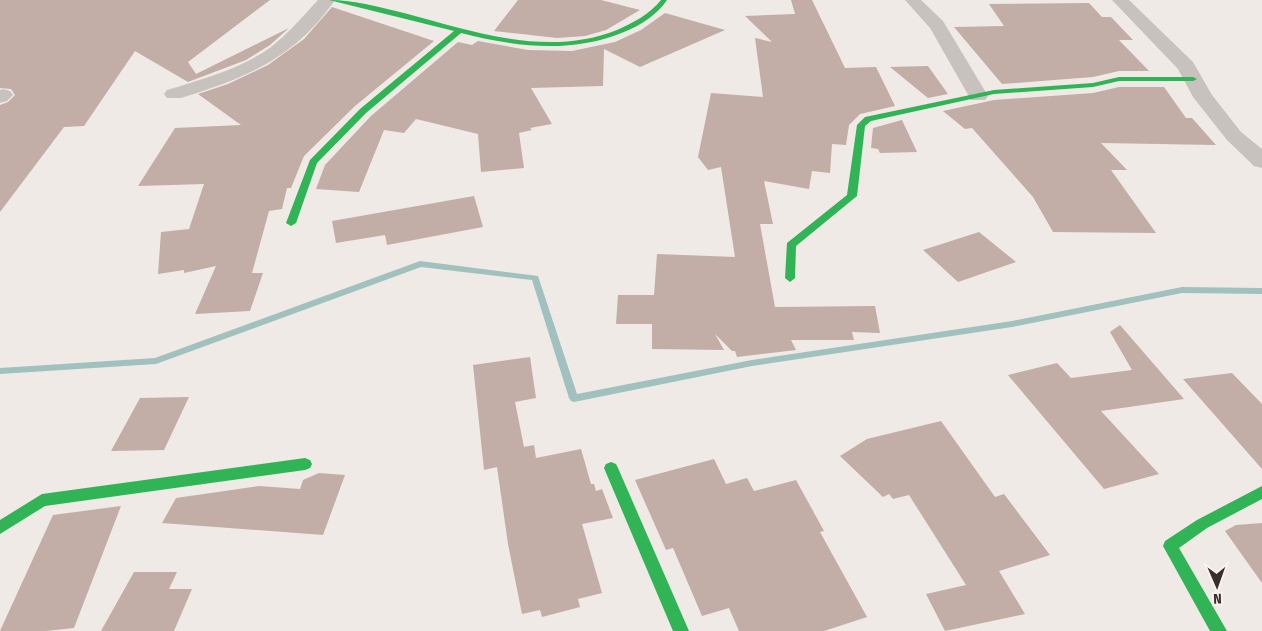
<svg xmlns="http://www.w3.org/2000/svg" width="1262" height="631" font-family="'Fira Sans Condensed',sans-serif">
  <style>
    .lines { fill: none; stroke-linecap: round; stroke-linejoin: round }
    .stream { fill: #a1c1be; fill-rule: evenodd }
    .building { fill: #c2ada7 }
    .street { fill: #c8c2be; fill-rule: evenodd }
    .fast { fill: #30b455; fill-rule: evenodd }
  </style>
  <rect width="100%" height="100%" fill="#efeae5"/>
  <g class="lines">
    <path class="stream" d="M420 261 538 276 577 394 752 360 1012 321 1182 287 1262 288V294L1182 293 1012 327 752 366 574 402 571 401 569 398 532 280 421 267 156 364 0 374V368L155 358Z"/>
  </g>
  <path class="building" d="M0 0H270L188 62 196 74 289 28 270 45 246 60 188 82 135 51 84 126 64 127 0 212V105L8 102 15 95 11 89 0 88Z
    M518 0H601L640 10 606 30 585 36 557 38 494 31Z
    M791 0H812L845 68 876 67 895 106 860 114 849 125 846 145 832 144 830 173 812 171 809 189 764 181 773 224H760L775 307 875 306 880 333 852 332 854 340H791L796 350 737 357 735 351H732L715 334 724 350 652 349V324H616L618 295H654L657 254 735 257 721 167 708 170 698 157 711 93 763 97 755 38 772 42 745 16 795 14Z
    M1089 3 1102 17H1111L1133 40H1119L1149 71H1119L1093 77 1002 84 954 27 1004 26 989 4Z
    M332 7 434 41 355 106 304 156 291 188H287L282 209 269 211 252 273H263L250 311 195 314 216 266 184 273V270L158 274 161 232 189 229 204 184 138 186 175 128 241 125 198 94 228 84 268 65 304 39Z
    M665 13 725 30 640 67 604 49 603 86 531 88 552 124 530 128 532 130 519 133 524 168 481 172 478 134 416 119 404 133 384 130 359 192 316 189 325 165 371 116 458 42 472 45 478 41 528 50 572 51 615 42 641 30Z
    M928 66 948 94 928 98 890 67Z
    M1119 87H1164L1186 118H1192L1216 145 1101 143 1127 170H1111L1156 233 1053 232 1033 197 972 128 965 129 943 111 994 100 1093 93Z
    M902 120 917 152 880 153 878 149 871 148 873 128Z
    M474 196 483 227 387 245 385 235 336 243 332 221Z
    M979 232 1016 262 958 282 923 250Z
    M1120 325 1184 399 1101 411 1159 474 1104 489 1008 375 1057 363 1071 378 1132 370 1110 332Z
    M530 357 536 398 515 402 524 447 534 445 536 458 581 449 591 484H594L596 491 602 489 613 518 582 524 602 593 578 599 580 607 542 617 540 610 522 614 508 544 497 467 484 470 473 365Z
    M1232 373 1262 404V469L1183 379Z
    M189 397 164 450 111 451 140 398Z
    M941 421 995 497 1004 494 1050 555 999 571 1025 614 945 631 926 594 966 585 909 495 893 499 889 494 883 497 840 456 867 439Z
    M714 459 726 484 747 478 754 491 796 480 824 531 820 532 867 617 824 631H739L729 608 702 616 673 548 666 550 635 480Z
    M319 473 345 475 323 535 162 523 176 498 259 486 300 489 303 480Z
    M121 506 74 628 46 631H0L53 515Z
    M1262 523V583L1225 531 1236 525Z
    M134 572H177L169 589H192L174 631H101Z"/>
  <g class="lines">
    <path class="street" d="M318 0H335C294 59 247 77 181 98H167L164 94 167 90C202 79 241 69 271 47 289 33 303 16 318 0Z
      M905 0H921L943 21 988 96 985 100H971L930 28Z
      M1112 0H1129L1193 62 1212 95 1241 132 1262 149V168L1254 166 1227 140 1193 97 1178 69Z
      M3 89 10 91 13 95 7 101 0 103V90Z"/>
    <path class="fast" d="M329 0C354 0 379 7 404 13 472 31 547 58 617 30 633 23 650 14 661 0H667C657 15 641 25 624 32 571 54 516 47 461 33L366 113 317 163 296 223 291 226 286 223 310 160 360 109 454 31Z
      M1119 77H1193L1197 79 1193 81H1119L1093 87 994 94 871 121 865 126 857 196 796 246 795 278 790 282 785 278 787 243 847 195 857 125 865 117 994 90 1093 83Z
      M305 458 310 460 312 464 310 468 305 470 45 506 0 534V520L42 494Z
      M611 462 616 464 618 468 689 631H673L604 468 606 464Z
      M1262 486V499L1207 528 1179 548 1227 631H1210L1163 546 1165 541 1197 520Z"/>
  </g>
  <g transform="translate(1217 586) rotate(178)" stroke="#faf3ed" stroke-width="4" paint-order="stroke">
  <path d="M0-4L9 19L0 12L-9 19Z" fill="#392e2b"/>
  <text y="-8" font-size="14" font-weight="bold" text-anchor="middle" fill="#392e2b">N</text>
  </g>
</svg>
